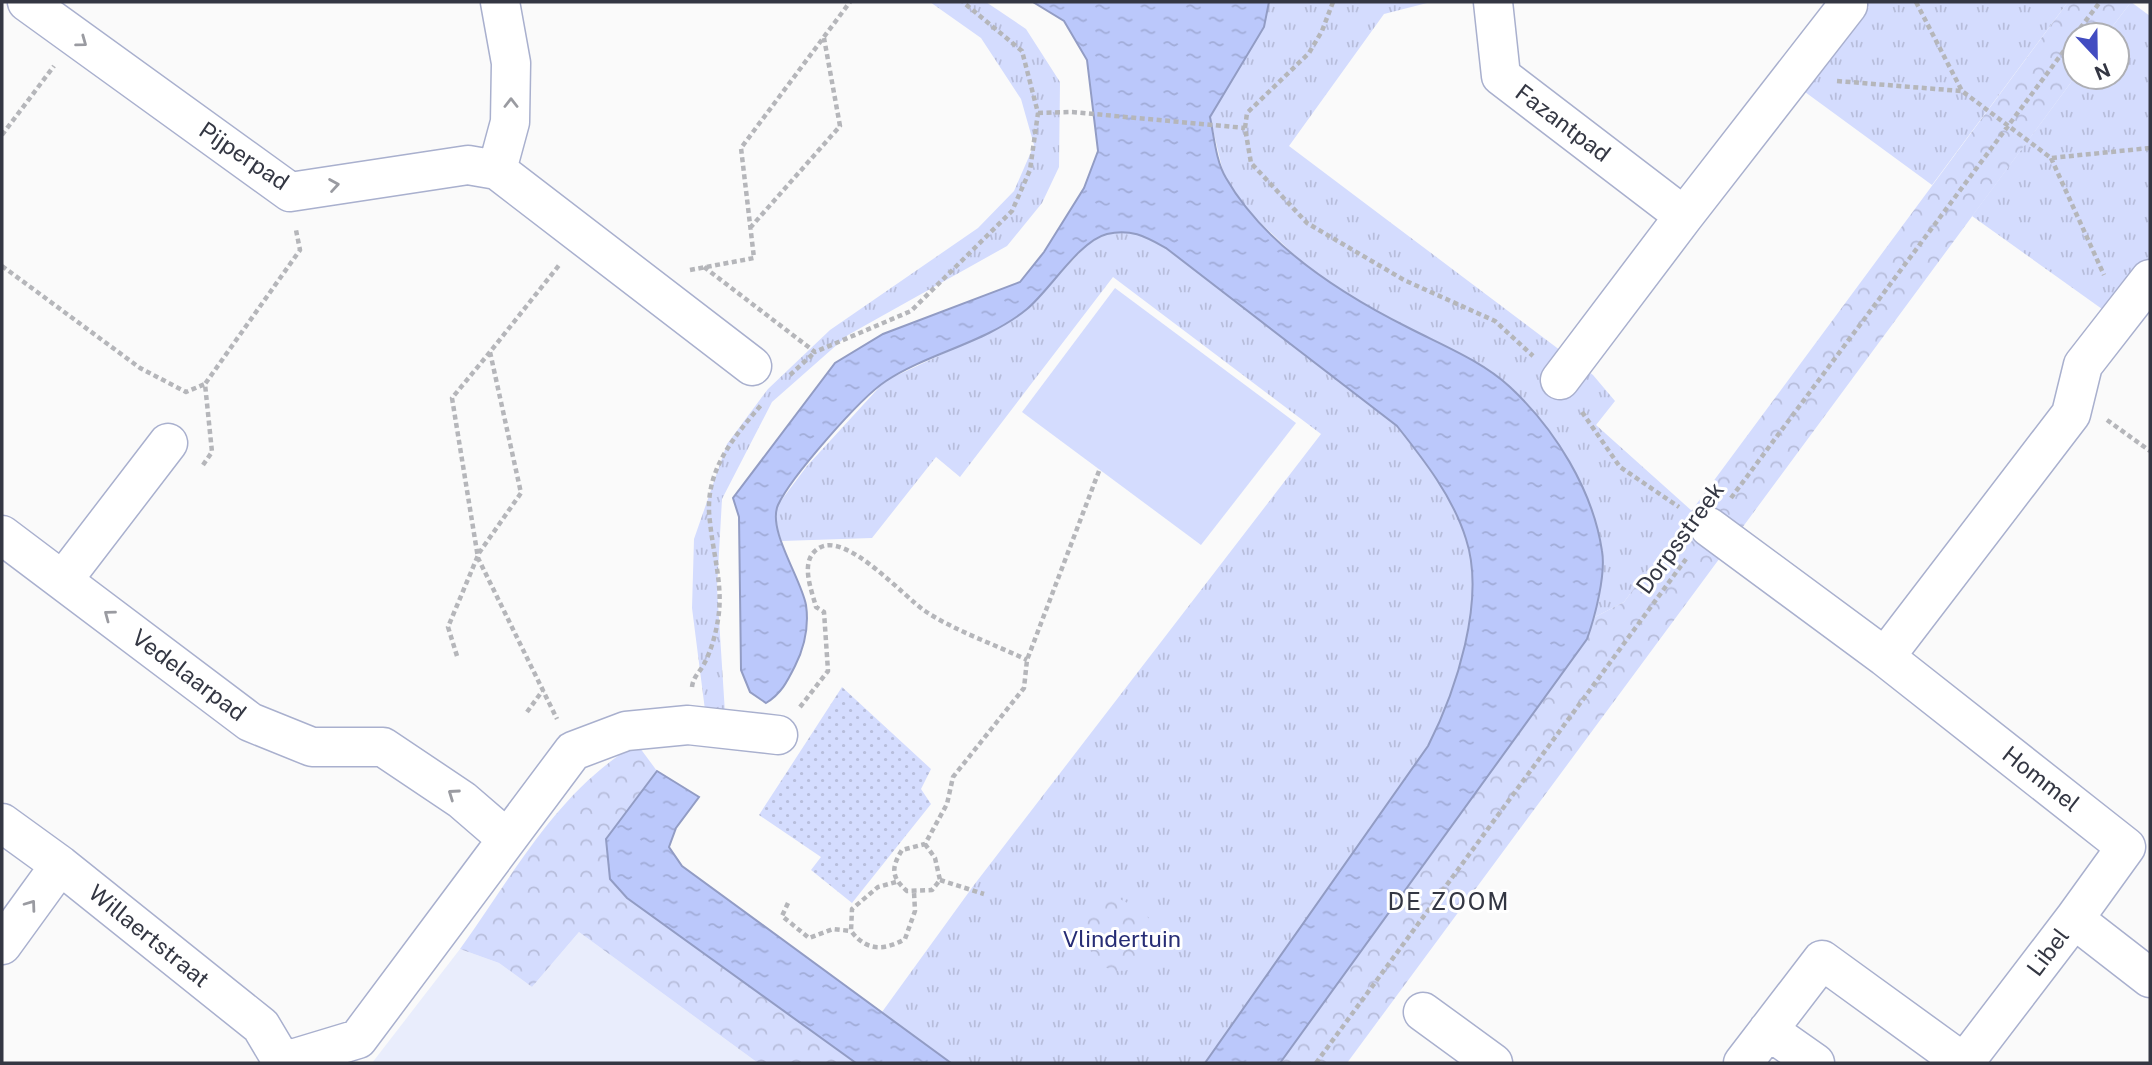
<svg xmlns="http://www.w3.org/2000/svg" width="2152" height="1065" font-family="'Public Sans',sans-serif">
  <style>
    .built { fill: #e9edfc }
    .grass { fill: url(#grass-tufts) }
    .forest { fill: url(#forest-crowns) }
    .park { fill: #d4dcfe }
    .garden { fill: url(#garden-dots) }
    .water { fill: url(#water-ripples); stroke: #929cc4; stroke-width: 2 }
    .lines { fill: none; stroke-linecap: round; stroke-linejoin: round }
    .minor-casing { stroke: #a9b0ce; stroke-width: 41 }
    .path { stroke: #b5b6ba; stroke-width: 4.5; stroke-dasharray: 5 3.5; stroke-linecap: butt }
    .minor { stroke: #fff; stroke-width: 38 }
    .oneway { stroke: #9a9ba1 }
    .labels { text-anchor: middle; stroke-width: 6; stroke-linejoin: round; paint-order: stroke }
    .street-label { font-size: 23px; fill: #343743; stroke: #fff }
    .park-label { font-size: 23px; fill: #272d75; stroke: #fff }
    .neighbourhood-label { font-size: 24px; letter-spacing: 2px; fill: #343743; stroke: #fff }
  </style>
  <defs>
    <pattern id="grass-tufts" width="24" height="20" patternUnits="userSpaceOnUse" patternTransform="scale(1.75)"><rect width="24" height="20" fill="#d4dcfe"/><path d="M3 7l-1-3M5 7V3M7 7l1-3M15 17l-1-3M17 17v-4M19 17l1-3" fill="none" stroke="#b7bddb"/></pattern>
    <pattern id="forest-crowns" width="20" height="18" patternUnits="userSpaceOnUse" patternTransform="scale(1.75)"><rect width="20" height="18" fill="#d4dcfe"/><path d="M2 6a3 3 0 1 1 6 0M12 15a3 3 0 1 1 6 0" fill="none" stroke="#b7bddb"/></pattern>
    <pattern id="garden-dots" width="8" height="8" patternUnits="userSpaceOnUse" patternTransform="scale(1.75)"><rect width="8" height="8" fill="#d4dcfe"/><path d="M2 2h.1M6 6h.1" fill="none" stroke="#b7bddb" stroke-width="1.8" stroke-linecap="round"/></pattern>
    <pattern id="water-ripples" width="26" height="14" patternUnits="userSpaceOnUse" patternTransform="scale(1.75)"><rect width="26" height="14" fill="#bbc8fb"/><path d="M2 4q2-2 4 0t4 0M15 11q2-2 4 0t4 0" fill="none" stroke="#a1acd8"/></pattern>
  </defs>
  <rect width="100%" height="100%" fill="#fafafa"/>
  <path class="built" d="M579 932 758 1063H372L460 949 499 963 532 987Z"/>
  <path class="grass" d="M930 2H986L1026 29 1060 82 1059 167 1042 203 1007 246 848 335 772 402 722 499 717 588 725 713 705 710 692 608 694 539 727 444 768 389 830 330 978 228 1014 191 1034 145 1021 99 981 38Z
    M1269 2H1431L1384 14 1289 146 1593 375 1615 401 1596 425 1692 511 1624 602 1595 617 1603 553 1551 433 1509 386 1461 354 1364 306 1320 279 1248 211 1224 176 1210 117 1264 27Z
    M1864 2H2068L1932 185 1805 92 1869 7Z
    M2131 2 2150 16V258L2109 314 1972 216 2075 77H2117V35H2106Z
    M1136 231 1166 248 1397 426C1424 460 1453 497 1466 539 1486 600 1456 691 1428 746L1205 1063H951L882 1012 974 885 1321 434 1113 277 960 477 936 457 872 538 782 541 776 526 777 506 807 466 885 381 998 328 1026 310 1088 244 1106 234Z"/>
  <path class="forest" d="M2068 2H2131L2106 35H2075V77L1347 1063H1280L1587 639 1595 617 1624 602Z
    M637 744 657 771 606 839 610 879 627 898 856 1063H758L579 932 532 987 499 963 460 949C512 877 558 789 637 744Z
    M1116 897C1123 901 1133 905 1140 910 1197 956 1092 1009 1086 931 1085 912 1101 904 1116 897Z"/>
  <path class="park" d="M1115 288 1296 423 1201 545 1022 412Z"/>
  <path class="garden" d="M842 687 931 769 921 789 931 804 852 903 811 870 821 857 759 815Z"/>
  <path class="water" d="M1033 2H1269L1264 27 1210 117C1214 136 1216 162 1226 178 1265 246 1341 294 1409 328 1442 345 1482 361 1510 387 1555 429 1593 490 1602 551 1606 574 1595 617 1587 639L1280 1063H1205L1428 746C1456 691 1486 600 1466 539 1453 497 1424 460 1397 426L1166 248C1146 237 1131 228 1107 234 1079 241 1050 290 1027 309 986 343 928 353 886 381 860 398 791 477 778 505 767 530 801 578 806 605 809 626 804 648 795 666 787 682 781 694 766 703L750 692 741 670 739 517 733 498 835 363 883 334 1020 282 1044 252 1084 188 1098 151 1087 60 1064 21Z
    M657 771 699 797 676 828 669 847 682 866 951 1063H856L627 898 610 879 606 839Z"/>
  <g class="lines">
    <g class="minor-casing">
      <path id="minor" d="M27 2 290 192 468 165 497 170 752 366
        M1493 2 1501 76 1684 216 1848 5 1844 2
        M497 170 510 122 511 63 500 2
        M1560 380 1684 216
        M1709 527 1885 657 2126 847 2074 919
        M2 535 250 722 312 747H383L462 800 506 838
        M63 580 168 443
        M1885 657 2071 414 2083 365 2150 279
        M2 823 60 865 261 1026 283 1063
        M2 945 60 865
        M1423 1012 1493 1063
        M1768 1030 1815 1063
        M282 1062 358 1039 573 751 626 731 688 725 778 735
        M1743 1063 1822 960 1964 1063
        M1964 1063 2074 919 2150 978"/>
    </g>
    <path class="path" d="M1333 2 1322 31 1309 53 1247 113 1245 128 1251 163 1307 223 1404 280 1495 321 1533 356
      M1916 2 1962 91 2051 158 2150 148
      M2075 35 2100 2
      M1837 81 1961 91
      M1038 113 1072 112 1245 128
      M2 135 54 66
      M2051 158 2104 275
      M750 228 840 126 824 38
      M2 266 140 368 186 392 205 384
      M704 267 815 352 911 311 1012 211 1030 170 1038 113 1022 51 963 2
      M690 270 754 258 741 148 850 2
      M490 352 452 398 478 558 557 719
      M790 375 815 352
      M1582 412 1620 467 1679 507
      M2107 420 2150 451
      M203 465 212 452 205 384 300 250 296 230
      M1731 498 2075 36
      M457 656 448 627 479 553 521 493 490 352 560 264
      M692 687C693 677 700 672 704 664 712 649 717 630 719 612 722 581 713 553 710 522 703 473 732 439 762 404
      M800 707 828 671 824 612 816 607C811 588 799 560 819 548 846 531 903 596 925 611 955 631 994 644 1027 660
      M527 712 543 690
      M925 844 935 858 940 880 932 890 907 891C891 877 891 868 902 850L925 844 947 804 953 777 1024 688 1027 660 1099 471
      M940 880 984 894
      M896 882 878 887 852 909 851 931C866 951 884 951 905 939L915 911 914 892
      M788 903 782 916 809 938 833 929 851 931
      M1316 1063 1686 559"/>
    <use href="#minor" class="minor"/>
  </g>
  <defs><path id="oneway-chevron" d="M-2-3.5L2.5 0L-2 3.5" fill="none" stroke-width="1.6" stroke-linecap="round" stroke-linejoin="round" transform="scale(1.75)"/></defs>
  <g class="oneway">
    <use href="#oneway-chevron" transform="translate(82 42) rotate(36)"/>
    <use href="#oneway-chevron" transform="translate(511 103) rotate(-90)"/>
    <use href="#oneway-chevron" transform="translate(334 185) rotate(-9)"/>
    <use href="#oneway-chevron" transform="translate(109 615) rotate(-143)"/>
    <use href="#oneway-chevron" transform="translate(453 794) rotate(-145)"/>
    <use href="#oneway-chevron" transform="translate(31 905) rotate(-54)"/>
  </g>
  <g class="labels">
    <g class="street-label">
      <text transform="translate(1563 123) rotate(37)" y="8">Fazantpad</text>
      <text transform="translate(244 156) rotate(34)" y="8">Pijperpad</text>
      <text transform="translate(1680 538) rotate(-54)" y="8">Dorpsstreek</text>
      <text transform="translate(189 675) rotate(37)" y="8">Vedelaarpad</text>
      <text transform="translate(2041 779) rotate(38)" y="8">Hommel</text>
      <text transform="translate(149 936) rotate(39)" y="8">Willaertstraat</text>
      <text transform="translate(2048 952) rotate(-53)" y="8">Libel</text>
    </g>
    <g class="park-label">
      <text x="1122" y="947">Vlindertuin</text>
    </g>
    <g class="neighbourhood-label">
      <text x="1449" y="910">DE ZOOM</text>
    </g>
  </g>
  <rect width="2152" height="1065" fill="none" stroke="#343743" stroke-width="7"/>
  <g transform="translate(2096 56) rotate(158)"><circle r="33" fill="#ffffff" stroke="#aeafb4" stroke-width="2"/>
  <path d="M0-5L12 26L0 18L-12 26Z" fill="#424cc1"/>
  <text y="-10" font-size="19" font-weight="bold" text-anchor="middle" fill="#343743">N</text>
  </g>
</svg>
